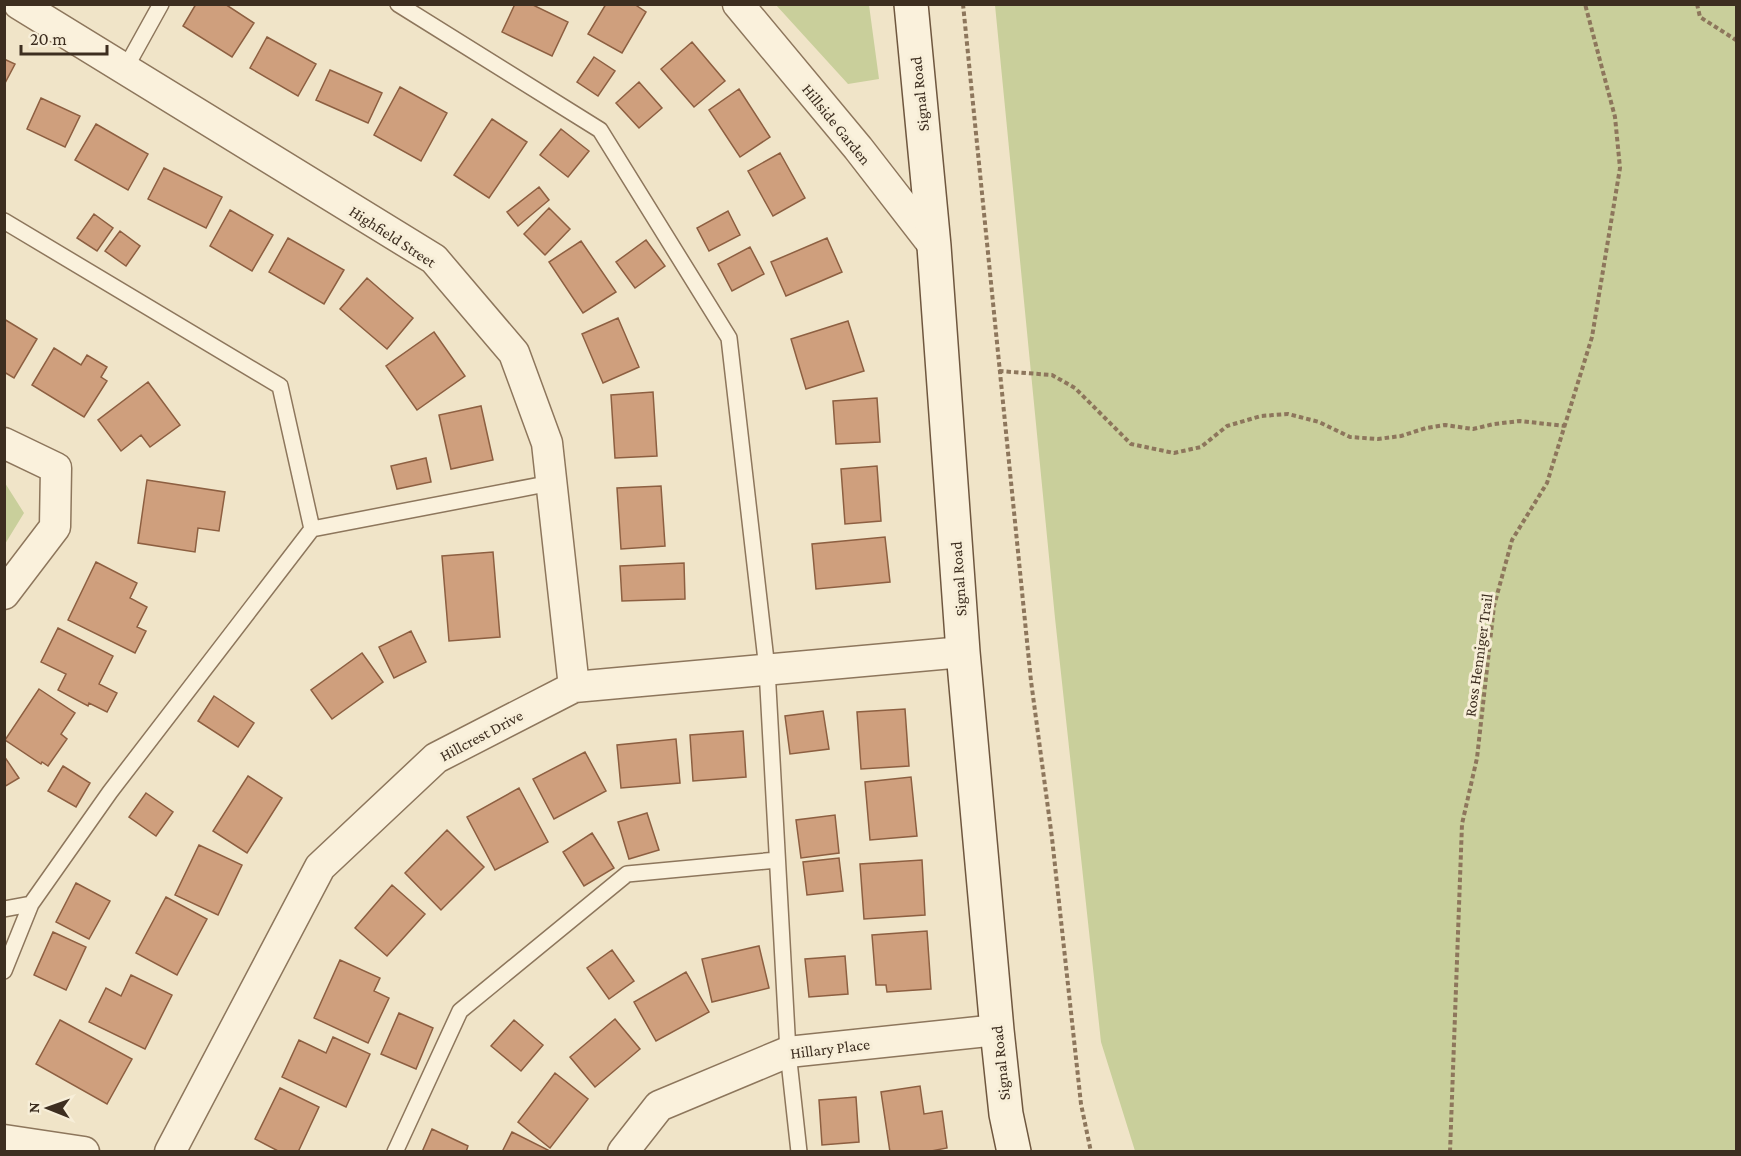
<svg xmlns="http://www.w3.org/2000/svg" width="1741" height="1156" font-family="'Crimson Pro',serif">
  <style>
    .green { fill: #c9cf9b }
    .building { fill: #cf9f7d; stroke: #8d5f41; stroke-width: 1.5 }
    .lines { fill: none; stroke-linecap: round; stroke-linejoin: round }
    .lane-casing { stroke: #8d765c; stroke-width: 18 }
    .street-casing { stroke: #8d765c; stroke-width: 33 }
    .secondary-casing { stroke: #6f573f; stroke-width: 36 }
    .path { stroke: #8d765c; stroke-width: 4; stroke-dasharray: 4.5 3; stroke-linecap: butt }
    .lane { stroke: #faf1dc; stroke-width: 15 }
    .street { stroke: #faf1dc; stroke-width: 30 }
    .secondary { stroke: #faf1dc; stroke-width: 33 }
    .labels { text-anchor: middle; stroke-width: 6; stroke-linejoin: round; paint-order: stroke }
    .street-label { font-size: 16px; fill: #3d2e20; stroke: #f7eed8 }
  </style>
  <rect width="100%" height="100%" fill="#f0e4c8"/>
  <path class="green" d="M776 5H869L879 79 848 84Z
    M995 5H1736V1151H1135L1101 1042 1055 618Z
    M5 483 24 513 5 544H4Z"/>
  <path class="building" d="M196 4H225L254 23 232 57 183 26Z
    M515 4H531L568 22 552 56 502 32Z
    M606 4H634L646 12 622 53 588 34Z
    M267 37 316 64 298 96 250 68Z
    M692 42 725 81 694 107 661 69Z
    M594 57 615 71 598 96 577 82Z
    M4 59 15 64 4 85Z
    M330 70 382 93 368 123 316 100Z
    M639 82 662 108 639 128 616 103Z
    M400 87 447 113 421 161 374 135Z
    M739 89 770 137 740 157 709 110Z
    M41 98 80 116 65 147 27 129Z
    M492 119 527 142 489 198 454 175Z
    M96 124 148 154 128 190 75 160Z
    M561 129 589 151 568 177 540 155Z
    M780 153 805 198 773 216 748 171Z
    M164 168 222 197 206 228 148 199Z
    M539 187 549 200 518 226 507 212Z
    M549 208 570 229 545 255 524 234Z
    M230 210 273 235 252 271 210 246Z
    M728 211 740 235 709 251 697 228Z
    M94 214 113 228 97 251 77 238Z
    M120 231 140 246 126 266 105 251Z
    M288 238 344 270 324 304 269 272Z
    M827 238 842 272 786 296 771 262Z
    M646 240 665 266 635 288 616 262Z
    M581 241 616 292 583 313 549 262Z
    M750 247 764 274 732 291 718 264Z
    M367 278 413 318 387 349 340 309Z
    M618 318 639 367 603 383 582 334Z
    M4 319 37 339 14 378 4 372Z
    M848 321 864 371 806 389 791 339Z
    M434 332 465 376 417 410 386 366Z
    M54 348 81 365 87 355 107 367 101 377 107 381 84 417 32 385Z
    M148 382 180 425 150 447 141 435 121 451 98 420Z
    M653 392 657 456 615 458 611 395Z
    M877 398 880 442 836 444 833 401Z
    M481 406 493 460 451 469 439 415Z
    M426 458 431 482 397 489 391 466Z
    M877 466 881 521 845 524 841 469Z
    M147 480 225 492 219 531 198 528 195 552 138 543Z
    M661 486 665 546 621 549 617 488Z
    M885 537 890 582 816 589 812 544Z
    M493 552 500 637 449 641 442 556Z
    M96 562 137 583 130 598 147 607 137 627 146 631 135 653 68 620Z
    M684 563 685 599 622 601 620 566Z
    M58 628 113 656 99 684 117 693 107 712 89 703 88 706 58 690 66 674 41 662Z
    M411 631 426 662 394 678 379 647Z
    M362 653 383 682 332 719 311 690Z
    M39 689 75 713 61 734 67 739 48 766 42 762 41 764 5 740Z
    M214 696 254 723 238 747 198 721Z
    M905 709 909 766 861 769 857 712Z
    M823 711 829 749 790 754 785 716Z
    M743 731 746 777 693 781 690 735Z
    M676 739 680 783 621 788 617 745Z
    M585 752 606 791 554 819 533 779Z
    M4 756 19 778 4 787Z
    M63 766 90 783 76 807 48 791Z
    M248 776 282 798 247 853 213 831Z
    M911 777 917 836 870 840 865 782Z
    M519 788 548 842 495 870 467 817Z
    M146 793 173 812 156 836 129 817Z
    M647 813 659 850 629 859 618 822Z
    M835 815 839 853 801 858 796 820Z
    M447 830 484 867 441 910 405 873Z
    M592 833 614 868 584 886 563 852Z
    M199 845 242 865 218 915 175 895Z
    M839 858 843 891 807 895 803 862Z
    M922 860 925 915 864 919 860 864Z
    M76 883 110 901 89 939 56 922Z
    M392 885 425 914 387 956 355 928Z
    M166 897 207 919 177 975 136 953Z
    M927 931 931 989 887 992 886 985H876L872 935Z
    M53 932 86 947 66 990 34 975Z
    M759 946 769 988 712 1002 702 959Z
    M612 950 634 981 609 999 587 968Z
    M845 956 848 994 809 997 805 959Z
    M340 960 380 978 374 991 389 998 368 1043 314 1018Z
    M686 972 709 1012 656 1041 634 1002Z
    M131 975 172 995 145 1049 89 1022 106 988 121 996Z
    M399 1013 433 1028 416 1069 381 1054Z
    M615 1019 640 1049 595 1087 570 1057Z
    M60 1020 132 1059 107 1104 36 1064Z
    M514 1020 543 1045 521 1071 491 1046Z
    M333 1037 370 1054 346 1107 282 1077 299 1040 326 1053Z
    M555 1073 588 1099 550 1148 518 1122Z
    M920 1086 924 1114 942 1111 947 1148 926 1152H890L881 1092Z
    M280 1088 319 1107 298 1152H280L255 1139Z
    M856 1097 859 1142 822 1145 819 1100Z
    M432 1129 468 1146 466 1152H422Z
    M512 1132 548 1150 547 1152H502Z"/>
  <g class="lines">
    <g class="lane-casing">
      <path id="lane" d="M398 4 600 130 729 338 767 669 788 1052 799 1152
        M125 69 161 4
        M4 221 280 386 312 529
        M4 909 31 904
        M4 971 31 904 110 792 312 529 551 483
        M395 1152 460 1011 627 874 777 860"/>
    </g>
    <g class="street-casing">
      <path id="street" d="M19 4 434 259 514 353 547 443 574 687
        M738 4 858 148 934 246
        M4 443 56 468 55 527 4 594
        M4 1140 84 1152
        M170 1152 320 867 436 758 574 687 963 652
        M623 1152 659 1106 788 1052 997 1030"/>
    </g>
    <g class="secondary-casing">
      <path id="secondary" d="M911 4 934 246 963 652 997 1030 1006 1114 1014 1152"/>
    </g>
    <path class="path" d="M963 4 1031 681 1052 838 1081 1104 1091 1152
      M1697 4 1700 17 1736 40
      M999 371 1052 375 1075 388 1131 444 1174 453 1201 447 1227 426 1261 416 1288 414 1319 422 1350 437 1378 439 1401 436 1426 428 1445 425 1473 429 1494 424 1520 421 1565 426
      M1450 1152 1462 824 1477 758 1494 606 1512 540 1547 483 1592 337 1620 168 1615 117 1585 4"/>
    <use href="#lane" class="lane"/>
    <use href="#street" class="street"/>
    <use href="#secondary" class="secondary"/>
  </g>
  <g class="labels">
    <g class="street-label">
      <text transform="translate(919 94) rotate(-96)" y="6">Signal Road</text>
      <text transform="translate(837 124) rotate(51)" y="6">Hillside Garden</text>
      <text transform="translate(393 236) rotate(33)" y="6">Highfield Street</text>
      <text transform="translate(958 579) rotate(-94)" y="6">Signal Road</text>
      <text transform="translate(1478 655) rotate(-82)" y="6">Ross Henniger Trail</text>
      <text transform="translate(481 735) rotate(-28)" y="6">Hillcrest Drive</text>
      <text transform="translate(830 1048) rotate(-7)" y="6">Hillary Place</text>
      <text transform="translate(1000 1063) rotate(-96)" y="6">Signal Road</text>
    </g>
  </g>
  <rect width="1741" height="1156" fill="none" stroke="#3d2e20" stroke-width="12"/>
  <g transform="translate(48 1108) rotate(271)" stroke="#f7eed8" stroke-width="4.5" paint-order="stroke">
  <path d="M0-4.5L10 22L0 15L-10 22Z" fill="#3d2e20"/>
  <text y="-9" font-size="16" font-weight="bold" text-anchor="middle" fill="#3d2e20">N</text>
  </g>
  <path d="M21 45v9h86v-9" fill="none" stroke="#3d2e20" stroke-width="3"/>
  <text x="30" y="45" font-size="18" fill="#3d2e20" stroke="#f7eed8" stroke-width="4.5" paint-order="stroke">20 m</text>
</svg>
